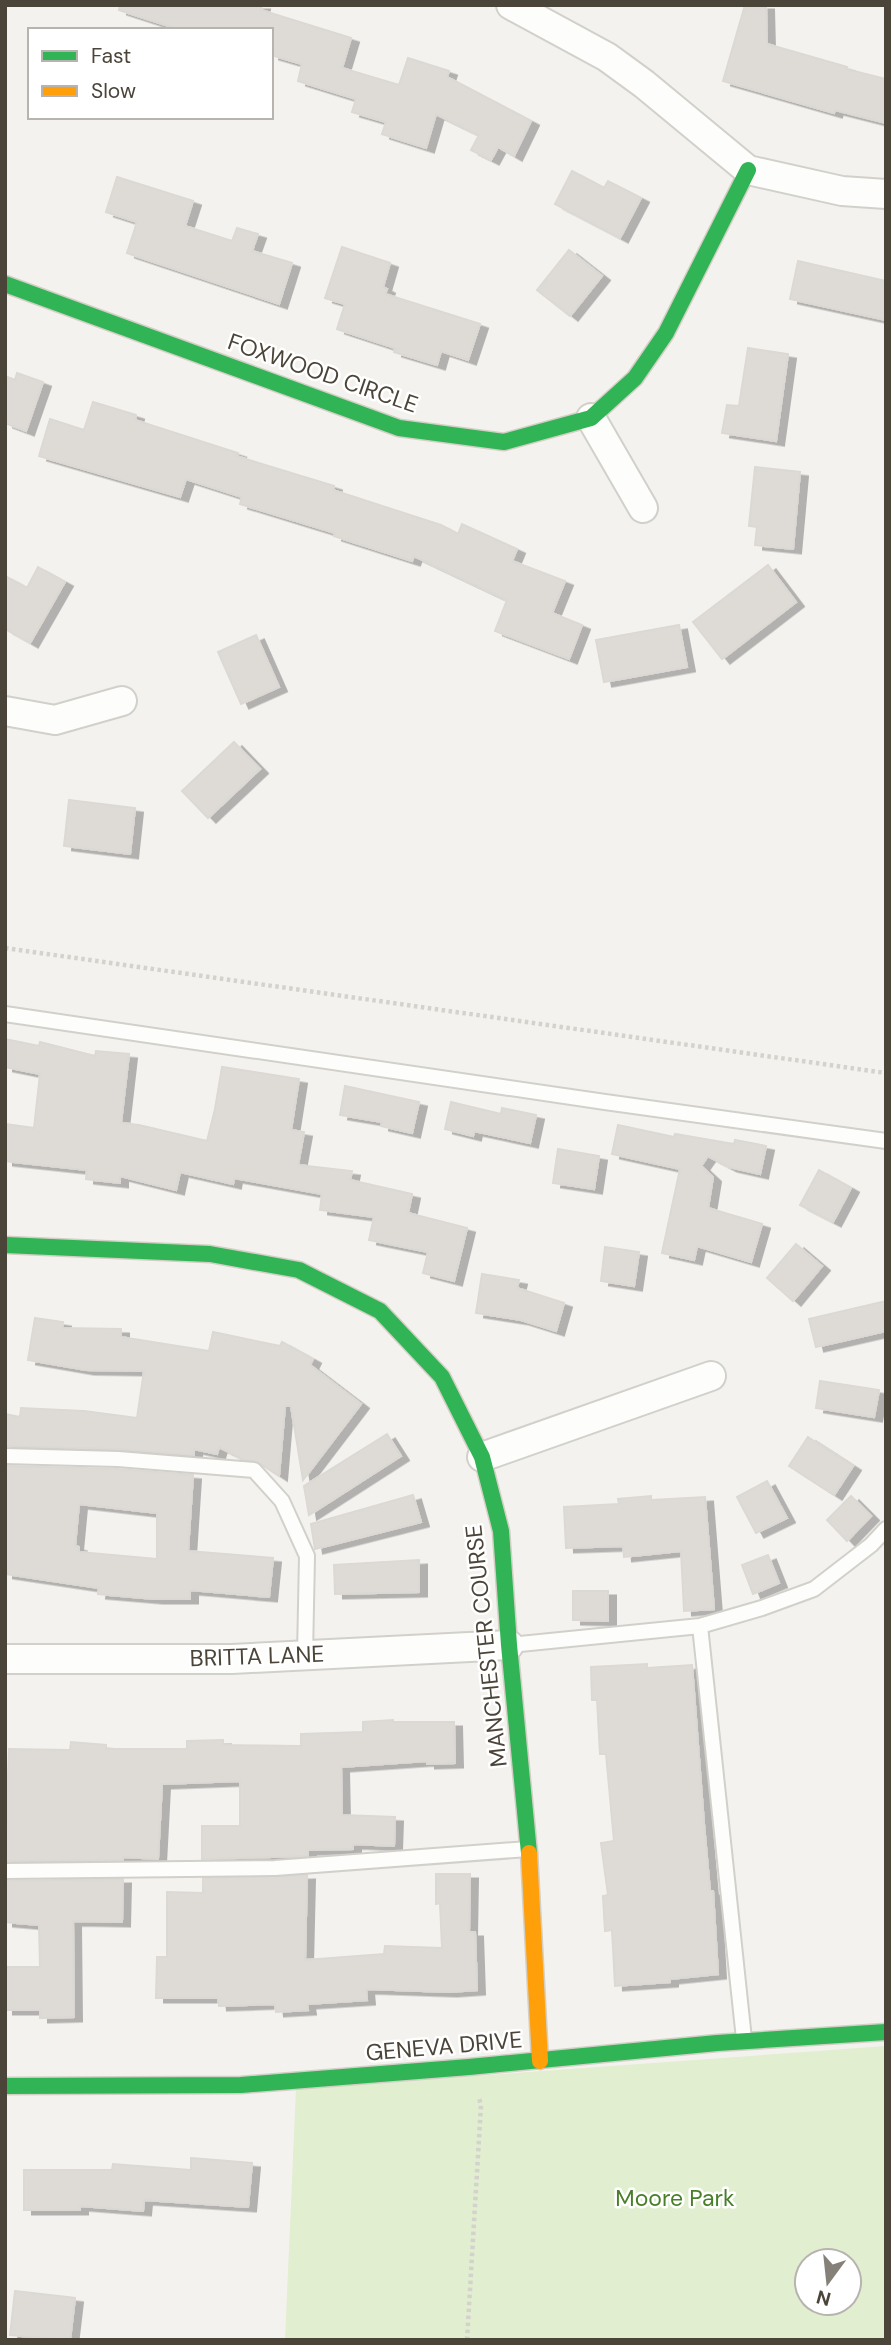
<svg xmlns="http://www.w3.org/2000/svg" width="891" height="2345" font-family="'DM Sans',sans-serif">
  <style>
    .green { fill: #e1eecf; fill-rule: evenodd }
    .building { fill: #dedbd6; stroke: #dcd9d4; stroke-width: 2; fill-rule: evenodd; filter: url(#shadow) }
    .lines { fill: none; stroke-linecap: round; stroke-linejoin: round }
    .lane-casing { stroke: #d2d0cb; stroke-width: 18 }
    .street-casing { stroke: #d2d0cb; stroke-width: 32 }
    .fast-casing { stroke: #d3cfc5; stroke-width: 19 }
    .slow-casing { stroke: #d3cfc5; stroke-width: 19 }
    .path { stroke: #d3d2cc; stroke-width: 4.5; stroke-dasharray: 3.5 3.5; stroke-linecap: butt }
    .lane { stroke: #fdfdfc; stroke-width: 14 }
    .street { stroke: #fdfdfc; stroke-width: 28 }
    .fast { stroke: #30b455; stroke-width: 16 }
    .slow { stroke: #ff9f0a; stroke-width: 16 }
    .labels { text-anchor: middle; stroke-width: 5; stroke-linejoin: round; paint-order: stroke }
    .street-label { font-size: 23px; fill: #4b4439; stroke: #fff }
    .park-label { font-size: 23px; fill: #4a7f2a; stroke: #fff }
  </style>
  <defs>
    <filter id="shadow"><feDropShadow dx="8" dy="4.5" stdDeviation="0" flood-color="#0004"/></filter>
  </defs>
  <rect width="100%" height="100%" fill="#f4f2ee"/>
  <path class="green" d="M886 2046V2340H285L296 2089ZM807 2261H849V2303H807Z"/>
  <path class="building" d="M120 5H262L261 10 351 38 342 68 399 85 408 58 449 71 447 77 531 121 514 156 498 147 491 160 471 150 479 135 436 114 426 148 382 134 386 122 352 112 356 99 298 81 302 64 271 55V30H181L119 10Z
    M745 5H766L767 44 847 67 846 69 886 79V123L835 110 834 113 723 81Z
    M572 171 604 188 608 181 641 198 620 238 555 204Z
    M117 177 193 201 185 226 232 241 237 228 258 234 252 251 292 263 279 304 127 253 137 222 106 212Z
    M342 247 390 263 383 287 387 289 385 294 480 324 468 360 441 351 437 365 394 352 395 348 337 329 345 304 325 298Z
    M569 250 602 276 570 316 537 290Z
    M798 261 886 281V320L790 299Z
    M748 348 788 354 776 441 722 433 727 405 739 406Z
    M17 373 43 382 26 431 5 423V376L15 380Z
    M93 402 136 415 135 420 238 453 236 456 334 486 333 490 441 525 458 534 462 524 517 549 512 561 565 581 552 613 582 625 569 659 495 631 507 600 414 556 412 561 334 536 335 533 240 504 242 497 186 479 180 497 39 456 50 419 84 430Z
    M755 467 800 472 793 549 755 545 757 527 749 526Z
    M768 565 796 602 722 659 693 622Z
    M38 567 65 582 30 643 5 629V576L27 588Z
    M679 625 687 667 604 682 596 640Z
    M256 635 279 687 241 704 218 652Z
    M234 742 260 769 208 818 182 791Z
    M69 800 135 808 130 854 64 846Z
    M5 1039 39 1046 40 1042 95 1056 96 1051 129 1054 121 1123 139 1125 207 1141 215 1109 222 1067 299 1079 291 1130 304 1132 298 1165 352 1171 350 1180 412 1194 408 1213 467 1228 454 1281 423 1273 428 1252 369 1240 374 1217 320 1210 322 1194 234 1178 233 1184 180 1172 176 1190 120 1176V1183L86 1179 87 1170 5 1161V1124L34 1128 40 1074 5 1067Z
    M345 1086 419 1102 412 1133 381 1126 382 1122 340 1115Z
    M451 1102 501 1114 502 1108 536 1115 530 1143 474 1131 473 1136 445 1129Z
    M618 1125 674 1137 675 1134 734 1144 735 1140 766 1146 760 1174 729 1167 708 1156 701 1166 713 1177 708 1208 762 1224 751 1262 697 1246 694 1260 662 1253 680 1169 612 1154Z
    M558 1149 599 1156 594 1189 553 1183Z
    M819 1170 851 1188 833 1222 800 1205Z
    M796 1244 822 1266 793 1301 767 1278Z
    M605 1247 639 1252 634 1286 601 1281Z
    M482 1274 519 1280 517 1288 564 1303 556 1331 521 1320 476 1313Z
    M886 1301V1331L816 1347 809 1319Z
    M35 1318 63 1322 62 1328 121 1329V1337L209 1351 213 1332 280 1346 282 1342 313 1359 310 1365 361 1404 303 1480 291 1406H285L279 1476 256 1461 245 1460 219 1447 217 1454 194 1449V1455L119 1449 5 1446V1414L20 1417 21 1408 84 1411 137 1418 144 1371 86 1370 28 1360Z
    M820 1381 879 1390 874 1417 816 1408Z
    M387 1434 401 1456 309 1515 304 1486Z
    M808 1437 853 1466 834 1495 789 1466Z
    M5 1466 117 1469 193 1475 188 1551 273 1558 269 1597 190 1590V1599H155L98 1594 99 1588 5 1574ZM79 1504 157 1513V1559L79 1552V1547L75 1546Z
    M767 1481 787 1518 756 1533 737 1497Z
    M413 1495 421 1522 315 1549 311 1524Z
    M651 1496V1500L705 1497 714 1609 684 1611 681 1551 624 1557 623 1546 566 1548 564 1507 619 1504 618 1499Z
    M851 1496 871 1516 847 1541 827 1520Z
    M768 1555 779 1583 753 1594 742 1565Z
    M419 1560V1592L335 1594 334 1565Z
    M573 1591H608V1621L573 1620Z
    M647 1664V1668L692 1665 704 1824 710 1891H713L718 1974 670 1979V1982L615 1986 612 1930 605 1931 603 1896 608 1895 601 1843 614 1841 606 1754H600L597 1700H592L591 1667Z
    M393 1720V1722H454L455 1763 427 1764V1761L341 1767 342 1815 395 1817 394 1846 353 1844V1849L308 1850V1856L202 1859V1826H240V1781L162 1784 158 1859 123 1857V1860L5 1861 9 1749 70 1750 71 1742 106 1745V1749H187V1741L223 1740V1745L301 1746V1734L363 1732V1722Z
    M436 1874H470L469 1932H475L477 1990 449 1992 366 1989 367 2000 307 2004 308 2010 276 2012 275 2004 219 2006 218 1998H156L157 1957H167V1892L203 1893V1878L307 1875 305 1960 384 1954 385 1946 442 1948 440 1903 436 1904Z
    M123 1879 122 1922 73 1921 74 2017 40 2018V2010H5V1967H40L39 1925 5 1922V1881Z
    M191 2158 252 2163 248 2207 144 2200 143 2211 80 2206V2210H24V2170H112L113 2164 191 2170Z
    M15 2291 75 2298 70 2340 10 2335Z"/>
  <g class="lines">
    <g class="lane-casing">
      <path id="lane" d="M5 1014 605 1102 886 1141
        M5 1456 118 1459 254 1470 282 1501 307 1556 305 1655
        M700 1626 744 2039
        M510 1645 700 1626 762 1608 814 1589 871 1545 886 1529
        M5 1871 275 1868 528 1849"/>
    </g>
    <g class="street-casing">
      <path id="street" d="M511 5 607 57 644 84 748 170 842 191 886 194
        M591 418 643 508
        M5 711 55 720 122 701
        M482 1457 711 1376
        M5 1659H232L509 1645"/>
    </g>
    <g class="fast-casing">
      <path id="fast" d="M5 284 399 428 504 442 591 418 635 378 666 333 748 170
        M5 1245 210 1254 299 1270 380 1311 442 1377 482 1457 501 1531 509 1645 529 1853
        M5 2086 241 2085 469 2067 717 2043 886 2032"/>
    </g>
    <g class="slow-casing">
      <path id="slow" d="M529 1853 540 2061"/>
    </g>
    <path class="path" d="M5 948 886 1073
      M350 2340V2339
      M467 2340 481 2105 479 2098"/>
    <use href="#lane" class="lane"/>
    <use href="#street" class="street"/>
    <use href="#fast" class="fast"/>
    <use href="#slow" class="slow"/>
  </g>
  <g class="labels">
    <g class="street-label">
      <text transform="translate(323 373) rotate(19)" y="8">FOXWOOD CIRCLE</text>
      <text transform="translate(486 1646) rotate(-96)" y="8">MANCHESTER COURSE</text>
      <text transform="translate(257 1656) rotate(-2)" y="8">BRITTA LANE</text>
      <text transform="translate(444 2046) rotate(-5)" y="8">GENEVA DRIVE</text>
    </g>
    <g class="park-label">
      <text x="675" y="2206">Moore Park</text>
    </g>
  </g>
  <rect width="891" height="2345" fill="none" stroke="#4b4439" stroke-width="14"/>
  <rect x="28" y="28" width="245" height="91" fill="#ffffff" stroke="#b7b4b0" stroke-width="2"/>
  <rect x="42" y="51" width="35" height="10" fill="#30b455" stroke="#b7b4b0" stroke-width="2"/>
  <text x="91" y="63" font-size="21" fill="#4b4439">Fast</text>
  <rect x="42" y="86" width="35" height="10" fill="#ff9f0a" stroke="#b7b4b0" stroke-width="2"/>
  <text x="91" y="98" font-size="21" fill="#4b4439">Slow</text>
  <g transform="translate(828 2282) rotate(195)"><circle r="33" fill="#ffffff" stroke="#b7b4b0" stroke-width="2"/>
  <path d="M0-5L12 26L0 18L-12 26Z" fill="#868178"/>
  <text y="-10" font-size="19" font-weight="bold" text-anchor="middle" fill="#4b4439">N</text>
  </g>
</svg>
